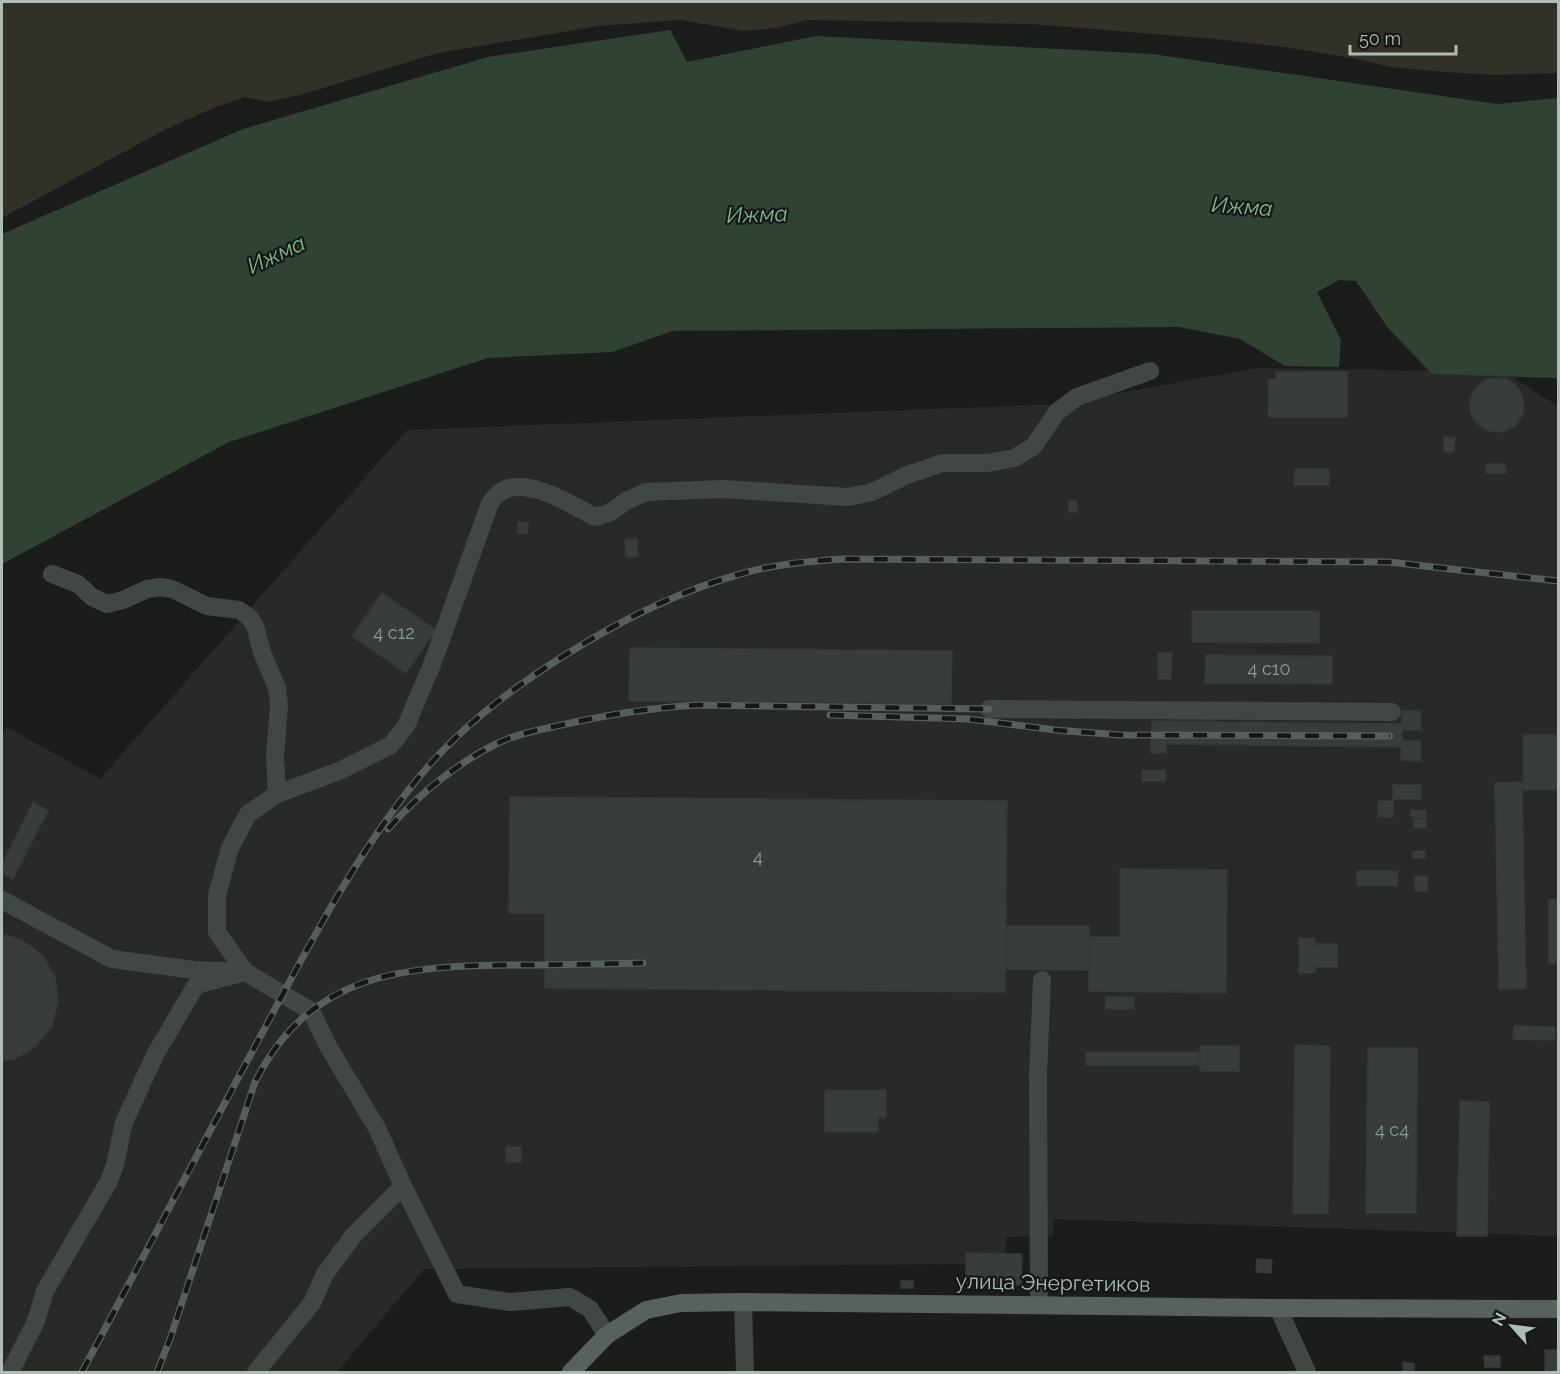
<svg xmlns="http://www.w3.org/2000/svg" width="1560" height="1374" font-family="Raleway,sans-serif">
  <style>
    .built { fill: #272a29 }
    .green { fill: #323128 }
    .water { fill: #304233 }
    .building { fill: #383c3b; stroke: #353938; stroke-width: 1.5 }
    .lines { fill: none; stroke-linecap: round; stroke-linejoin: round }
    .minor { stroke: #414744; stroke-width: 18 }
    .major { stroke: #58615c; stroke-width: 18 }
    .rail-casing { stroke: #575f5b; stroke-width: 7 }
    .rail { stroke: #161818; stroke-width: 4.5; stroke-dasharray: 14; stroke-linecap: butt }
    .labels { text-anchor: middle; stroke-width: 4.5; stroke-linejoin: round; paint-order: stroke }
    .number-label { font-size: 18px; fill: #909c96 }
    .street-label { font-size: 21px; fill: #aebcb4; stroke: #161818 }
    .water-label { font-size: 22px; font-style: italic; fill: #85b78e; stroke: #161818 }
  </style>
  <rect width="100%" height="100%" fill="#1b1d1c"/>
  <path class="built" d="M1257 368 1504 372 1558 406V1225L1556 1236 1054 1219 1053 1236 1006 1237V1254L966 1264 424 1269 337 1372H2V737L7 727 100 779 407 430 1059 404Z"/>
  <path class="green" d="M2 2H1558V73L1497 75 1444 72 1391 67 1352 58 1283 47 1216 39 1031 24 807 20 777 28 744 31 681 20 598 26 438 53 300 95 268 102 245 97 216 107 166 129 2 218Z"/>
  <path class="water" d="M670 30 687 62 816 36 1152 54 1497 104 1558 98V378L1432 374 1388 328 1356 281 1339 280 1317 292 1341 340 1339 367 1285 366 1240 339 1179 327 673 331 612 352 488 358 229 442 2 564V234L243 129 488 57Z"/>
  <path class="building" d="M1276 372H1347V417H1268L1269 379H1276Z
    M1470 405a27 27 0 1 1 54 0a27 27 0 1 1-54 0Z
    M1444 437 1455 438 1454 452H1444Z
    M1486 464H1505L1506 473H1486Z
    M1295 469H1329V485H1294Z
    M1069 501H1077V512H1069Z
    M518 522H528L527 534 517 533Z
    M637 539 638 556 626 557 625 540Z
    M382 593 436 630 406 673 352 636Z
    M1192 611H1319V643L1192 642Z
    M630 648 952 651 951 704 629 701Z
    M1158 653H1172L1171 679H1158Z
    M1206 655 1332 656V684L1205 683Z
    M1402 711H1421V730H1402V741H1421V761L1401 760V747L1166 744V753H1151L1152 721 1402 724Z
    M1523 735H1558V790H1523Z
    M1142 770H1165V781H1142Z
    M1522 782 1526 988 1499 989 1495 783Z
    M1393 785H1421V799H1393Z
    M510 797 1007 801 1005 992 545 988V913H509Z
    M1378 801H1393V817H1378Z
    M33 802 48 810 13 879 2 873V865Z
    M1411 810H1426V817H1411Z
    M1414 819H1426V828H1414Z
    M1413 851H1425V858H1413Z
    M1120 869 1227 870 1226 993 1089 991V937H1120Z
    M1357 871H1398L1397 886H1357Z
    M1415 876H1427V891H1415Z
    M1549 899H1558V963H1549Z
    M1006 926H1089V970L1005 969Z
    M2 934 22 940 42 955 55 977 58 1002 52 1026 36 1046 15 1059 2 1061Z
    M1299 938H1315V944H1337V967H1315V973H1299Z
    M1106 997H1134V1009H1105Z
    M1514 1026 1555 1027V1040L1513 1039Z
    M1295 1045 1330 1046 1328 1214H1293Z
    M1200 1046H1239V1071H1200Z
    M1368 1048H1417L1416 1213H1366Z
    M1086 1052H1199V1065H1086Z
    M825 1090H886V1117H878V1132H825Z
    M1460 1101 1489 1102 1487 1236H1457Z
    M506 1147H521V1162H506Z
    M966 1253 1022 1254 1021 1285 966 1284Z
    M1257 1259 1272 1260 1271 1273 1256 1272Z
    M901 1281H913V1288H901Z
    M1545 1350H1558V1372H1545Z
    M1484 1356H1500V1367H1485Z
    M1403 1362 1414 1364V1372H1403Z"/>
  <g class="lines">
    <path class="minor" d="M52 574 78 584 92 597 107 604 123 600 147 589 160 587 172 589 207 606 239 610 249 617 255 626 262 652 277 688 279 705 275 757 277 794
      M989 709 1392 712
      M2 900 112 959 194 970 225 971
      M743 1302 745 1372
      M1039 1305 1038 1074 1042 980
      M1278 1308 1307 1372
      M607 1335 590 1309 570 1297 510 1302 457 1294 403 1186 377 1128 328 1046 311 1011 245 972 217 932V895L230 848 248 814 277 794 339 771 391 745 406 726 433 662 490 503C493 500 496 495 499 493 524 474 572 505 595 517L611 512 626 501 646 492 723 489 848 497 872 492 907 475 943 463H988L1014 458 1033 447 1057 412 1077 397 1150 371
      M10 1372 36 1321 45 1291 108 1183 115 1165 124 1122 156 1053 196 985 245 972
      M256 1372 312 1303 325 1274 353 1236 403 1186"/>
    <path class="major" d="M571 1372 607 1335 646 1310 681 1303 743 1302 1278 1308 1558 1309"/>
    <g class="rail-casing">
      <path id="rail" d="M830 715 968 719 1055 730 1120 735 1390 736
        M388 829C418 795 458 762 500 742 518 734 537 730 557 726 605 715 648 708 697 705L989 709
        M82 1372C136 1270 191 1168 245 1065 296 971 344 872 411 787 453 733 505 693 562 657 619 621 678 591 744 573 776 564 809 561 843 559L1389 562 1558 581
        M157 1372 170 1339 255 1082C310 973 402 966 511 965 555 965 599 964 643 963"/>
    </g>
    <use href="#rail" class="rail"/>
  </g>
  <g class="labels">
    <g class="number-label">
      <text x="394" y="639">4 с12</text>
      <text x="1269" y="675">4 с10</text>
      <text x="758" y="863">4</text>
      <text x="1392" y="1136">4 с4</text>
    </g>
    <g class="street-label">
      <text transform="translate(1053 1283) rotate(1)" y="7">улица Энергетиков</text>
    </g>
    <g class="water-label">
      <text transform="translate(1242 206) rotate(4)" y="8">Ижма</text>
      <text transform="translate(757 214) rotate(-2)" y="8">Ижма</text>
      <text transform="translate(276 254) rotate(-25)" y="8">Ижма</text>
    </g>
  </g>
  <rect width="1560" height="1374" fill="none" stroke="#aebcb4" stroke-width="6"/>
  <g transform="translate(1512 1326) rotate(298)" stroke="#161818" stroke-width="4.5" paint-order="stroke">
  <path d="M0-4.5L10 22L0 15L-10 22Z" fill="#aebcb4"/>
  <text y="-9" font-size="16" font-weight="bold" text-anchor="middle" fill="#aebcb4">N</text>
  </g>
  <path d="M1350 45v9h106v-9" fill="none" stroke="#aebcb4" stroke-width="3"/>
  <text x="1359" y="45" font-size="18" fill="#aebcb4" stroke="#161818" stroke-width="4.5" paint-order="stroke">50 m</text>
</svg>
